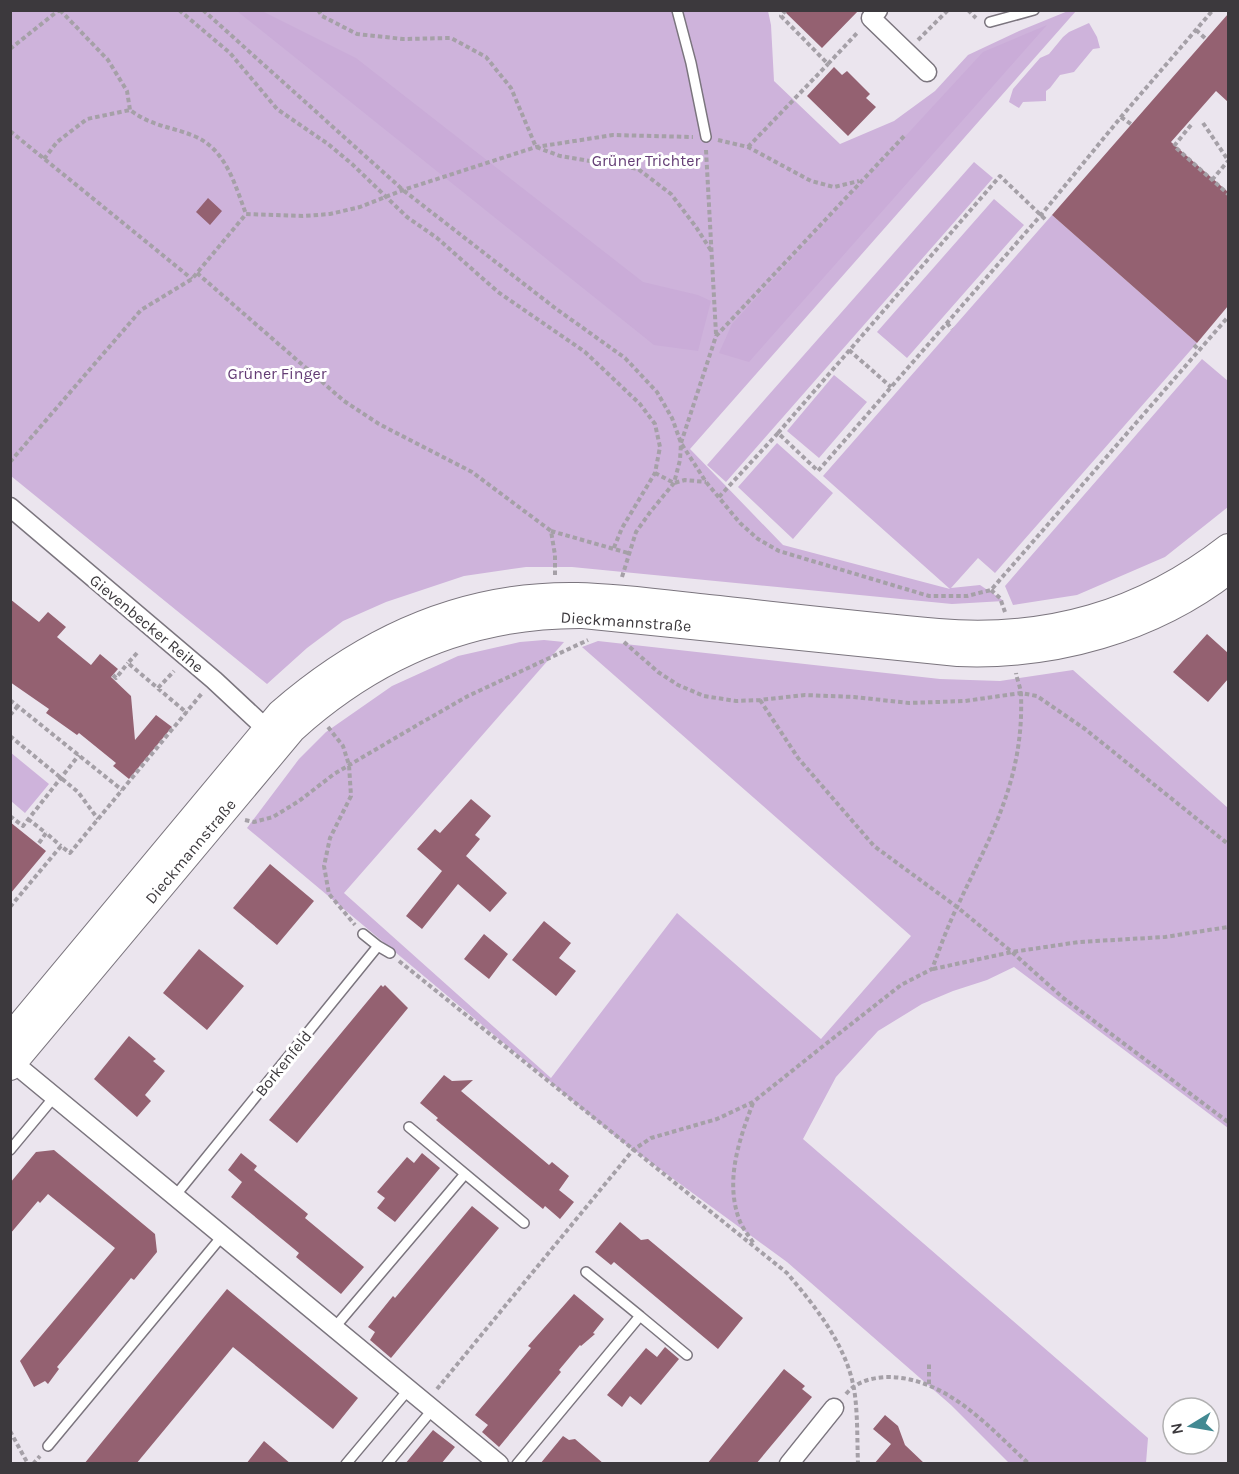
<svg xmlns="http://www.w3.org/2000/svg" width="1239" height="1474" font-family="Karla,sans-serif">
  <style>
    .green { fill: #ceb3db }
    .forest { fill: #caacd8 }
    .building { fill: #946171 }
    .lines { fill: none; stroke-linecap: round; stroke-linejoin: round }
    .lane-casing { stroke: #7b757e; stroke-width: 12 }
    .street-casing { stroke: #7b757e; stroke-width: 21 }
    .secondary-casing { stroke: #7b757e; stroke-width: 28 }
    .path { stroke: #a5a0a7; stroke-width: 4; stroke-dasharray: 4.5 3; stroke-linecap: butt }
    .lane { stroke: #fff; stroke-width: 9 }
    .street { stroke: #fff; stroke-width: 18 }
    .secondary { stroke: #fff; stroke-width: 26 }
    .labels { text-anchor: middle; stroke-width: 6; stroke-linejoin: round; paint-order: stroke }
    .park-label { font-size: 16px; fill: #643d75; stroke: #fff }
    .street-label { font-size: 16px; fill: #3c393d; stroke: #fff }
  </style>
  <rect width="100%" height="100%" fill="#ebe5ee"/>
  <path class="green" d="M10 11H768L771 25 774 81 840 144 894 121 935 91 968 55 1019 31 1068 11H1076L690 449 783 545 950 589 823 476 1052 215 1197 343 995 573 978 558 951 588 980 585 1004 601 952 604 572 567H526L464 576 386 602 343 621 307 648 267 684 11 476Z
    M1089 23 1097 37 1100 48 1093 49 1074 72 1060 75 1050 88 1046 91V101L1023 102 1019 108 1009 102 1013 89 1040 58 1049 54 1063 37 1069 32Z
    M974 162 993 178 726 482 707 465Z
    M994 199 1024 225 907 358 877 332Z
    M1202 359 1228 381V507L1165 557 1077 595 1013 605 1005 586Z
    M834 375 867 402 819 458 787 431Z
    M777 443 833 493 793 539 738 487Z
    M544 640 564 642 344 893 551 1078 677 913 821 1039 911 936 582 647 598 641 940 679 1000 681 1073 670 1228 808V1128L1014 967 987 980 953 991 922 1004 878 1031 836 1077 803 1139 1148 1438 1146 1463H1009L951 1405 787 1262 616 1137 247 828 299 759 326 732 392 686 458 656 520 642Z
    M10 752 49 784 25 813 11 801Z"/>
  <path class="forest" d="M237 11H262L356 58 643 282 698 295 711 301 698 351 654 345Z
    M1047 25 749 362 719 353 732 324 983 52Z"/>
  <path class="building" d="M783 10H859L822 48Z
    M1228 14V102L1216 91 1171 142 1228 192V306L1197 343 1052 215Z
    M834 67 842 75 847 71 870 94 866 98 876 107 848 136 807 96Z
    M208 198 222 211 210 225 196 212Z
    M10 599 39 622 48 612 66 627 57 637 91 665 100 654 118 669 111 677 131 696 135 740 156 715 172 727 129 779 113 766 116 763 79 733 77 735 46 713 49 709 10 682Z
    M1207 634 1228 653V679L1208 702 1173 672Z
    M471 799 491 816 475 835 480 839 466 856 507 893 490 912 458 884 422 929 406 916 442 871 417 849 435 829 440 833Z
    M10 822 46 851 10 894Z
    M270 864 314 901 277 945 233 908Z
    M544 921 571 943 559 958 576 971 556 996 512 960Z
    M484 934 508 954 489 979 464 959Z
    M199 949 244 986 207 1030 163 993Z
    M381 985 383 987 385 985 408 1008 297 1143 269 1120Z
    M129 1036 156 1059 153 1061 165 1071 145 1095 151 1101 137 1117 94 1079Z
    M444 1075 452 1081 473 1080 461 1091 549 1165 552 1162 569 1176 559 1190 574 1202 560 1219 545 1206 543 1209 526 1195 436 1120 438 1118 420 1103Z
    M54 1150 155 1234 157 1252 134 1280 131 1278 83 1336 57 1367 59 1369 48 1384 45 1381 34 1387 20 1361 115 1248 48 1194 40 1203 38 1201 10 1234V1183L36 1152Z
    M241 1153 257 1166 254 1170 308 1214 305 1218 364 1267 341 1294 296 1257 299 1253 231 1197 242 1182 228 1170Z
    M422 1153 440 1168 395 1222 377 1208 385 1198 377 1192 407 1157 414 1163Z
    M472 1206 499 1228 391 1358 370 1340 375 1332 368 1327 393 1296 395 1298Z
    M620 1222 641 1240 648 1239 743 1318 718 1349 614 1262 611 1265 595 1252Z
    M227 1289 358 1398 333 1429 233 1347 136 1464H84Z
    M574 1294 604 1319 593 1333 595 1334 581 1346 580 1345 559 1370 561 1372 499 1447 482 1432 488 1425 475 1415 531 1348 528 1346Z
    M665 1347 679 1359 641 1405 630 1396 622 1407 607 1395 646 1348 657 1357Z
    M784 1369 805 1386 802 1389 812 1397 756 1464H707Z
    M885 1415 898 1426 905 1445 925 1464H874L891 1444 873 1429Z
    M433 1430 455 1447 441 1464H405Z
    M563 1436 569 1440 575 1439 604 1464H540Z
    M264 1441 291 1464H246Z"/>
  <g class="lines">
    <g class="lane-casing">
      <path id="lane" d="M677 10 691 63 706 137
        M990 22 1034 10
        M378 946 390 953
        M409 1127 524 1223
        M10 1150 55 1096
        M175 1196 378 946 363 934
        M586 1272 640 1316
        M335 1327 465 1174
        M48 1446 223 1235
        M346 1464 409 1389
        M387 1464 433 1409
        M517 1464 640 1316 687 1355"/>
    </g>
    <g class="street-casing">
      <path id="street" d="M878 10 871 18 927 72
        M10 507 214 680 274 736
        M10 1060 499 1464
        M789 1464 834 1408"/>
    </g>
    <g class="secondary-casing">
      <path id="secondary" d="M10 1037 280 713C364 640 463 594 577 596 620 597 664 603 708 608 784 616 861 625 938 632 1047 641 1142 614 1228 547
        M10 1067 293 729C375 655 472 614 583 615L958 653C1053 657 1152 630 1228 571"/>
    </g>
    <path class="path" d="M60 10 108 60 127 91 130 110
      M179 10 230 53 277 109 328 144 352 164 407 217 437 238 498 292 585 352 640 404 655 424 660 447 655 473 622 528 613 550
      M203 10 403 190 555 308 625 358 657 392 672 418 681 443 706 482 740 523 758 539 779 551 929 596H967L991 590 1228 317
      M318 10 322 16 357 34 403 39 451 38 486 57 511 88 536 147 560 156 638 169 671 194 696 227 712 252
      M786 10 781 16 828 64 858 32
      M968 10 976 18
      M1196 30 1206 39
      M918 40 948 10
      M10 49 59 10
      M1121 117 1131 124
      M1203 123 1228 160
      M1191 125 1174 146 1228 194
      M10 131 192 279
      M718 140 748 147 811 181 834 187 859 181
      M748 147 828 64
      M706 150 716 334
      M44 159 57 142 87 119 130 110C153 127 170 126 194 136 226 149 235 185 246 214
      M1212 180 1228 161
      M197 273 344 401 379 424 472 472 551 531 555 555V576
      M947 323 952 329
      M1194 345 1199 350
      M849 350 891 387
      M778 433 1000 176 1047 221
      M10 462 141 310 192 279 246 214 303 216 330 214 360 207 403 190 536 147 613 135 693 137
      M655 473 674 483 685 480 706 482
      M719 497 778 433 818 471 1041 215 1121 117 1213 10
      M551 531 628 553
      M622 577 636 532 651 511 674 483 680 460 681 443 716 336 906 134
      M991 590 1000 598 1005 612
      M624 642 658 672 678 685 704 696 736 701 760 700 805 695 854 697 909 703 965 701 1021 693 1037 696 1085 729 1228 844
      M137 653 128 663 187 713
      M113 675 116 678 128 663
      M158 688 174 671
      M10 700 122 790
      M760 700 798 758 874 846 957 907 1012 952 1062 997 1228 1122
      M10 715 18 706
      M328 727 343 746 349 765 351 796 330 838 324 866 329 894 355 925
      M10 736 78 792 98 819
      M10 816 23 826 79 755
      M28 819 46 833
      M245 820 254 822 273 817 299 801 334 774 419 724 468 696 588 640
      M39 843 46 833 61 846
      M10 907 61 846 70 853 203 692
      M399 961 787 1273C814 1305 844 1342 853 1384 858 1406 857 1440 858 1464
      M933 969 1012 952 1079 942 1165 937 1228 927
      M753 1103C739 1140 725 1180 739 1219 742 1228 749 1236 754 1244
      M929 1384V1363
      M437 1389 633 1150 651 1138 717 1119 753 1102 827 1043 901 985 932 969C940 948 948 925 958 905 992 833 1024 778 1021 695 1021 688 1017 680 1016 673
      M846 1394C856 1382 870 1378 886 1377 945 1376 989 1427 1029 1464
      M10 1431 28 1464
      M33 1464 40 1456"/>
    <use href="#lane" class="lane"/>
    <use href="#street" class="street"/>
    <use href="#secondary" class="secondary"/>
  </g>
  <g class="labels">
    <g class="park-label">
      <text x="646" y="166">Grüner Trichter</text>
      <text x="277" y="379">Grüner Finger</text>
    </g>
    <g class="street-label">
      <text transform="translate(626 621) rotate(4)" y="6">Dieckmannstraße</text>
      <text transform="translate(147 623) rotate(40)" y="6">Gievenbecker Reihe</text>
      <text transform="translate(190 851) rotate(-50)" y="6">Dieckmannstraße</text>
      <text transform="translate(283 1063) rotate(-51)" y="6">Borkenfeld</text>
    </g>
  </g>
  <rect width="1239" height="1474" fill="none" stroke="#3c393d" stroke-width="24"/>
  <g transform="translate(1191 1426) rotate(259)"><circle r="28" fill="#ffffff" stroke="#b1b0b1" stroke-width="1.5"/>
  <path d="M0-4.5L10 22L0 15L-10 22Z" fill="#428992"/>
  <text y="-9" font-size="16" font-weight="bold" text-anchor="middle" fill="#3c393d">N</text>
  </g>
</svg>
